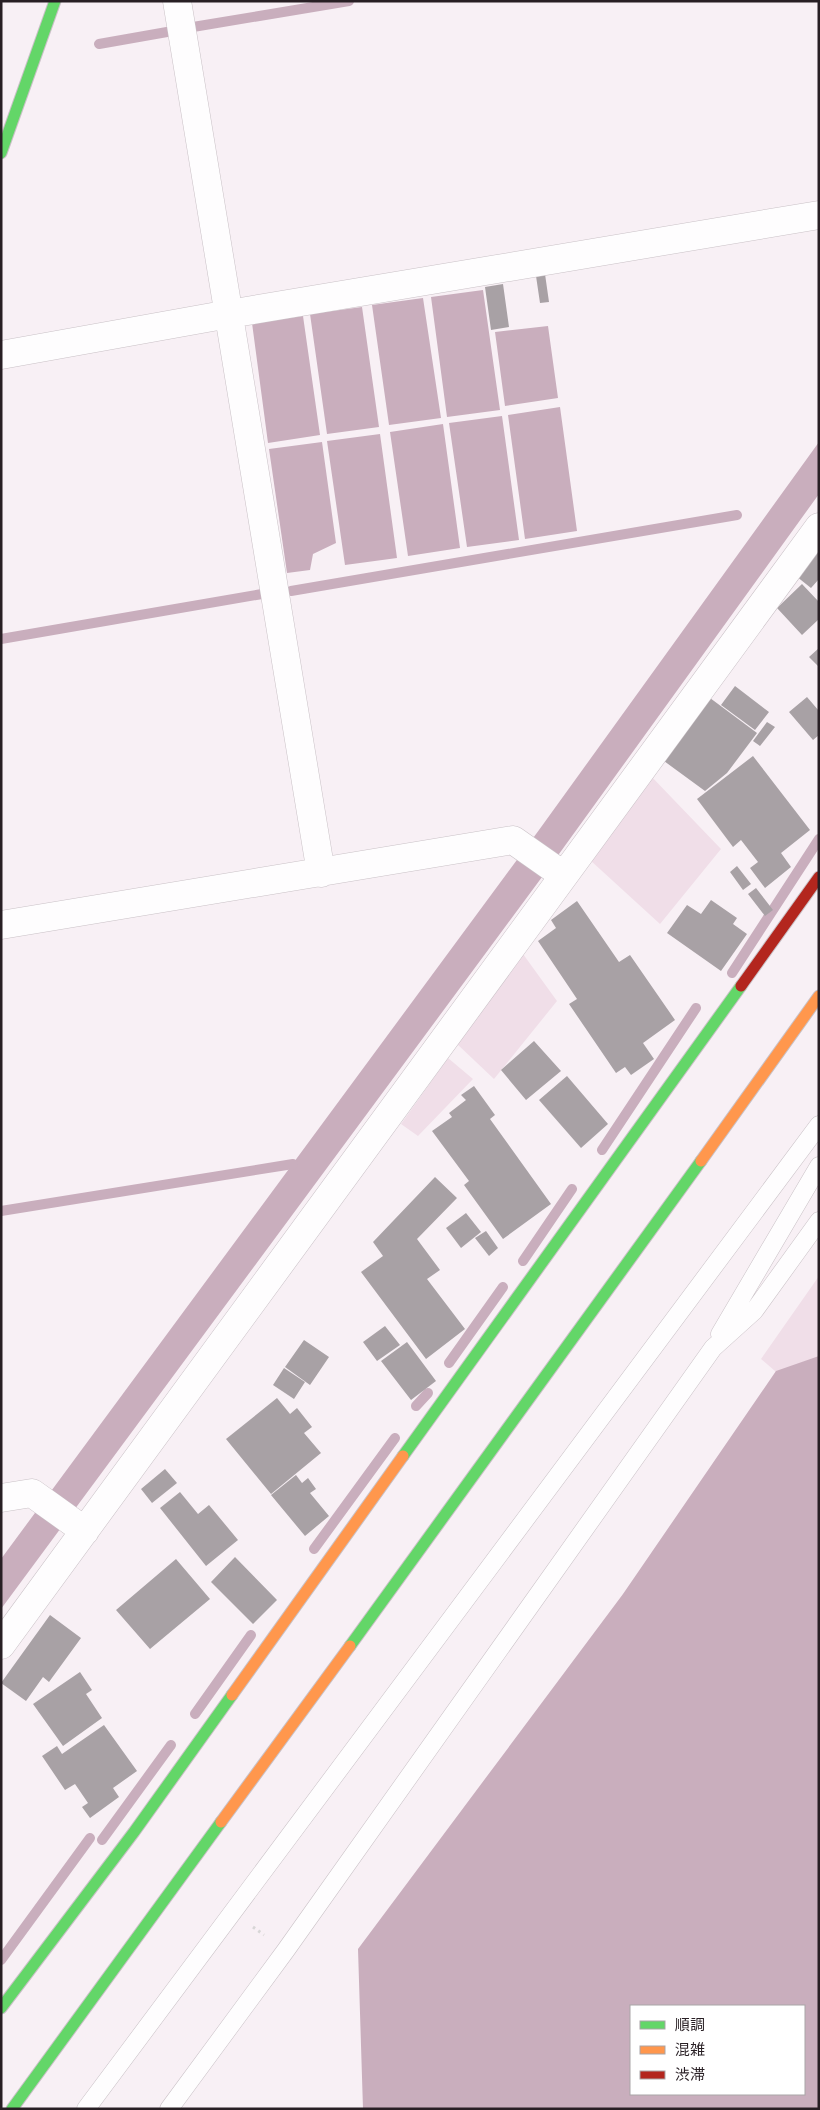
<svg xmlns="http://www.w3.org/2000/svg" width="820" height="2110" font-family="'DejaVu Sans','Noto Sans JP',sans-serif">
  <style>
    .green { fill: #f0dee8 }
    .water { fill: #c9aebd; fill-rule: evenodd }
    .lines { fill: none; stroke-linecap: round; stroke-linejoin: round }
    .stream { stroke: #c9aebd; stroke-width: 10 }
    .building { fill: #a8a1a5 }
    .lane-casing { stroke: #c9c1c6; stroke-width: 19 }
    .street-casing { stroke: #c9c1c6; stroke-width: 29 }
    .fast-casing { stroke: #c9c1c6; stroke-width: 13 }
    .slow-casing { stroke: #c9c1c6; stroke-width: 13 }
    .jam-casing { stroke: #c9c1c6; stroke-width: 13 }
    .path { stroke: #d8d6d6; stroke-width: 3; stroke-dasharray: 2.5 4; stroke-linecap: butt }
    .lane { stroke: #fefdfe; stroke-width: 18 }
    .street { stroke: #fefdfe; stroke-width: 28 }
    .fast { stroke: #63d668; stroke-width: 11 }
    .slow { stroke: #ff974d; stroke-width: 11 }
    .jam { stroke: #b3261e; stroke-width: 11 }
  </style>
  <rect width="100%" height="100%" fill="#f8f0f5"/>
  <path class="green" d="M649 774 721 849 660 924 590 860Z
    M523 954 557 1001 494 1079 456 1043Z
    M448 1058 473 1079 418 1136 401 1124Z
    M819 1276V1441L775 1371 761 1359Z"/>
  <path class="water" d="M483 290 500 410 447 417 431 297Z
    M423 298 441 418 389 425 372 305Z
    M362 307 379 427 327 434 310 314Z
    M303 316 320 435 268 443 252 323Z
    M548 326 558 398 505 406 495 332Z
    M560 407 577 531 525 539 508 415Z
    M502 416 519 540 467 547 449 423Z
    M443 424 460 548 408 556 390 432Z
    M380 434 397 558 345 565 327 441Z
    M322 442 336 543 313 554 310 570 287 573 269 449Z
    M819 442V494L559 854 1 1609V1559L539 830Z
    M819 1356V2109H363L358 1949 623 1594 776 1371ZM631 2006H804V2094H631Z"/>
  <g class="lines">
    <path class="stream" d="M193 27 349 1
      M99 44 167 32
      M291 591 737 515
      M1 639 262 594
      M732 973 819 839
      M602 1150 696 1008
      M1 1211 293 1164
      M523 1261 572 1189
      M449 1363 503 1287
      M416 1406 428 1393
      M314 1549 395 1438
      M195 1714 251 1635
      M102 1840 171 1745
      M1 1960 90 1838"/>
  </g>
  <path class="building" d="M545 274 549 302 540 303 536 276Z
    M503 284 509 327 491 330 485 287Z
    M819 547V579L811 588 796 576Z
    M802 584 819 602V619L802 635 777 608Z
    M819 648V667L809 657Z
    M735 686 769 712 755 730 721 705Z
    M807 697 819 711V735L813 740 789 712Z
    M710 698 757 733 727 773 705 791 664 761Z
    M767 722 775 727 760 746 753 741Z
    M753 756 810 830 781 853 791 867 765 888 750 868 758 862 741 840 733 847 697 799Z
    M737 866 751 884 743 890 730 872Z
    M756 888 773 910 765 916 748 894Z
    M711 900 737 918 733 924 747 934 721 971 667 933 687 905 701 914Z
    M577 901 619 962 630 955 675 1020 643 1043 654 1059 631 1075 625 1067 616 1073 569 1004 577 999 538 941 556 928 551 920Z
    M534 1041 561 1071 526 1100 501 1070Z
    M567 1076 608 1124 581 1148 539 1100Z
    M474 1086 495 1115 490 1119 551 1204 503 1239 464 1185 469 1181 432 1131 452 1117 449 1113 466 1100 461 1095Z
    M435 1177 457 1198 417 1239 440 1270 427 1279 465 1329 426 1359 361 1272 383 1256 373 1242Z
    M466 1213 481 1232 461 1248 446 1228Z
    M486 1231 498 1248 489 1256 475 1238Z
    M385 1326 400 1345 377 1361 363 1342Z
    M304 1340 329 1357 310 1385 285 1367Z
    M407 1342 436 1381 411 1400 381 1361Z
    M284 1368 305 1382 294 1399 273 1385Z
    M277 1398 290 1414 297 1408 312 1427 304 1433 321 1453 271 1494 226 1439Z
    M165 1469 177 1483 152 1503 141 1489Z
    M296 1475 302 1483 308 1478 316 1489 310 1493 329 1516 305 1536 271 1495Z
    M180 1492 198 1514 209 1505 238 1540 206 1566 160 1508Z
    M235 1557 277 1600 253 1624 211 1582Z
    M176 1559 210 1599 150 1649 116 1610Z
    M50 1615 81 1638 49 1682 43 1677 26 1701 1 1683Z
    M80 1672 92 1690 86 1694 102 1718 63 1746 33 1704Z
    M104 1725 137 1771 113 1788 119 1797 90 1818 82 1807 88 1803 75 1784 65 1790 42 1756 57 1746 62 1754Z"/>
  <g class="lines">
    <g class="lane-casing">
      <path id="lane" d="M720 1334 819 1166
        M86 2109 819 1125
        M169 2109 286 1950 713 1348 754 1311 819 1221"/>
    </g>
    <g class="street-casing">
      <path id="street" d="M177 1 321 873
        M1 355 229 314 819 215
        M1 925 513 840 563 875
        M1 1498 32 1493 85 1531
        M1 1645 819 527"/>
    </g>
    <g class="fast-casing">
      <path id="fast" d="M1 153 55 1
        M403 1456 741 986
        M350 1646 701 1161
        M1 2008 134 1832 232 1695
        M12 2109 221 1822"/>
    </g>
    <g class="slow-casing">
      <path id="slow" d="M701 1161 819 996
        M232 1695 403 1456
        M221 1822 350 1646"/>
    </g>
    <g class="jam-casing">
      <path id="jam" d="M741 986 819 877"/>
    </g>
    <path class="path" d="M253 1927 264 1935"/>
    <use href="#lane" class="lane"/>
    <use href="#street" class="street"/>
    <use href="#fast" class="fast"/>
    <use href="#slow" class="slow"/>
    <use href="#jam" class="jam"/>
  </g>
  <rect width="820" height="2110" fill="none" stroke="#281f24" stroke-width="5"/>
  <rect x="630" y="2005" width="175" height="90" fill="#ffffff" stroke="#a9a5a7"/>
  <rect x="640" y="2021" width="25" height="8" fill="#63d668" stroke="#a9a5a7"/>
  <text x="675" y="2030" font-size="15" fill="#281f24">順調</text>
  <rect x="640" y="2046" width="25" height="8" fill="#ff974d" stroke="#a9a5a7"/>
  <text x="675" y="2055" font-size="15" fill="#281f24">混雑</text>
  <rect x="640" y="2071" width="25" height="8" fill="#b3261e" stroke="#a9a5a7"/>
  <text x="675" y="2080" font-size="15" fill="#281f24">渋滞</text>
</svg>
